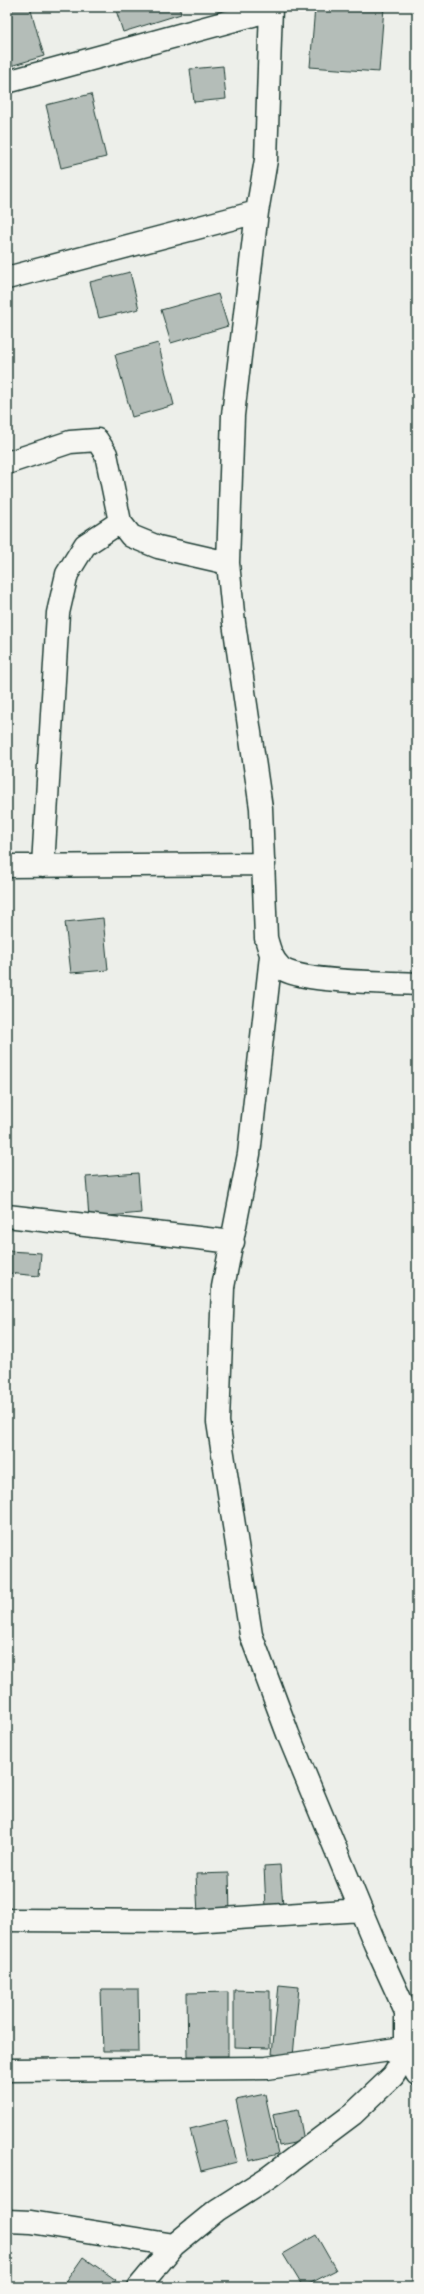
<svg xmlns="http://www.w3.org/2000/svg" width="424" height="2294" font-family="Pangolin,sans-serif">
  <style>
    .building { fill: #b4bdb8; stroke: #1f3d34 }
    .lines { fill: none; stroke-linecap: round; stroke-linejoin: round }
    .minor-casing { stroke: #1f3d34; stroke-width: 25 }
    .minor { stroke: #f6f6f2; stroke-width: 22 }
  </style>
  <rect width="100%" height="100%" fill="#edefea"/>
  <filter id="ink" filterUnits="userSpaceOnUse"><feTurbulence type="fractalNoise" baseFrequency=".025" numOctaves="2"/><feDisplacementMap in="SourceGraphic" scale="8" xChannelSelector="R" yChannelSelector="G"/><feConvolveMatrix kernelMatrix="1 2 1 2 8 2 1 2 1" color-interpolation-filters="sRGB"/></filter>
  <g filter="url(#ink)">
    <path class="building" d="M18 7H30L44 56 7 67V10Z
      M115 7H179L181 14 123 32Z
      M315 7H384L379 72 310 67Z
      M223 66 226 99 194 102 190 69Z
      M91 94 106 157 61 168 46 105Z
      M130 272 139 309 99 318 90 282Z
      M218 294 228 326 171 343 161 310Z
      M158 343 174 405 132 417 115 355Z
      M103 918 108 970 71 973 65 922Z
      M138 1173 141 1213 89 1218 86 1177Z
      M9 1251 41 1253 39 1276 8 1273Z
      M280 1865 283 1907 266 1908 264 1866Z
      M229 1873 230 1914 198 1915 196 1874Z
      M279 1985 299 1987 293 2057 272 2054Z
      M101 1989H138L139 2051H103Z
      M234 1990 270 1991V2048L234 2047Z
      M228 1992V2056H188L187 1993Z
      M265 2094 278 2154 249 2161 236 2100Z
      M298 2109 304 2141 279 2146 273 2114Z
      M226 2120 237 2162 201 2171 190 2129Z
      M316 2235 336 2270 303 2287 283 2254Z
      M83 2257 116 2280 111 2287H62Z"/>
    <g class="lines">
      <g class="minor-casing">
        <path id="minor" d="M271 7 266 160 257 212 233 415 228 563 234 623 261 808 266 938C269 949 272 960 281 968 301 983 389 982 417 984
          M7 82 271 10
          M7 278 257 212
          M7 463 70 442 97 440 106 454 120 522 131 536 158 547 228 563
          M7 866 264 864
          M43 866 58 613 67 574 85 545 120 522
          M7 1216 233 1242
          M7 1920 193 1921 361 1910
          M406 2049 417 2074
          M7 2070 267 2068 417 2046
          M7 2221 31 2222 174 2245
          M139 2287 174 2245 217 2210 269 2177 353 2114 393 2076 405 2057 406 2049V2012L375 1944 288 1734 251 1635 218 1422 223 1287 249 1154 271 956"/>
      </g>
      <use href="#minor" class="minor"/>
    </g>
  </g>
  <rect width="424" height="2294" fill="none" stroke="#f6f6f2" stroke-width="24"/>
  <rect x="12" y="12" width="400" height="2270" fill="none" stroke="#1f3d34" stroke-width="1.5" filter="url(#ink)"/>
</svg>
